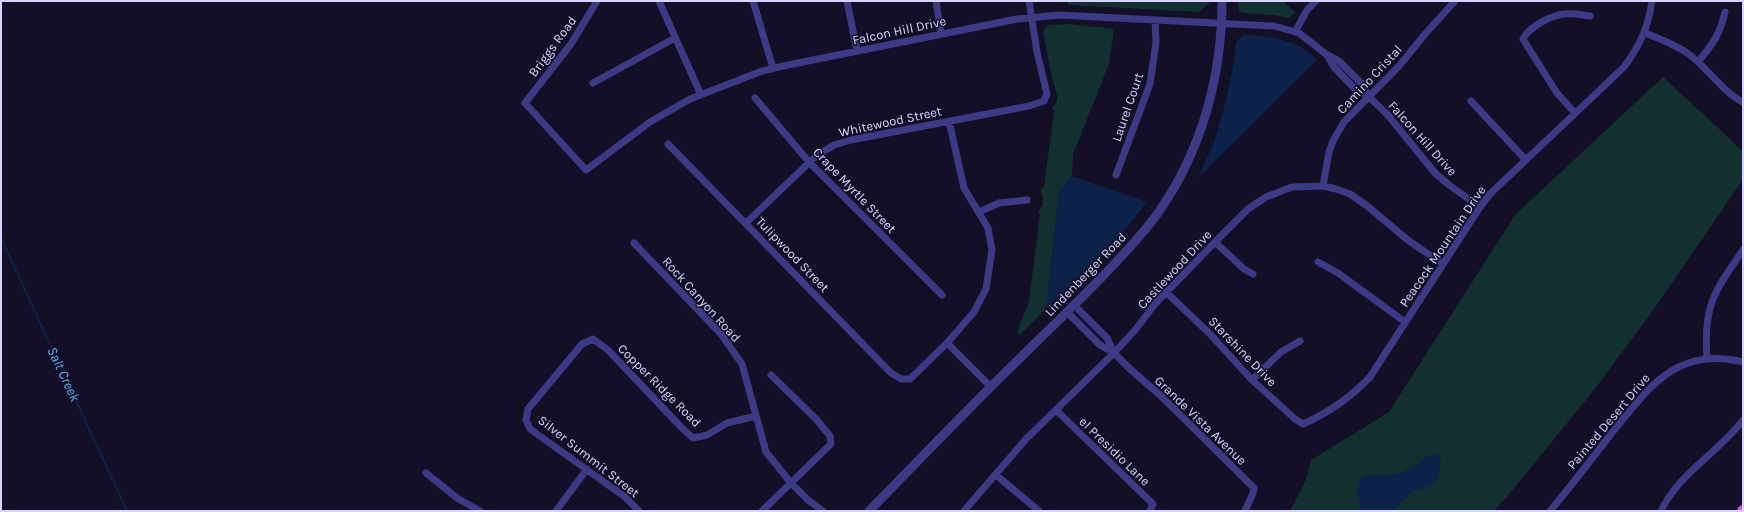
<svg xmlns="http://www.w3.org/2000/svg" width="1744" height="512" font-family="Karla,sans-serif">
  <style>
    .green { fill: #12302f }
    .water { fill: #0c2248 }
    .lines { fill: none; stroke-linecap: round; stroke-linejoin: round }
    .stream { stroke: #0c2248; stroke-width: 2 }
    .minor { stroke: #3d3a85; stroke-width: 7 }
    .tertiary { stroke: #3d3a85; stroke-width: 9 }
    .primary { stroke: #c25bff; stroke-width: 10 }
    .labels { text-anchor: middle; stroke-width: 3; stroke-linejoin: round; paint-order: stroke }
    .street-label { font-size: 13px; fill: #d9d4ff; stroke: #130f26 }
    .water-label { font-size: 14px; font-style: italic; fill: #62b6ff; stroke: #130f26 }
  </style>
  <rect width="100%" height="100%" fill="#130f26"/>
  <path class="green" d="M1068 1H1209V4L1199 12 1068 5Z
    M1237 1H1283L1296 13 1288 18 1274 15 1242 13 1239 11Z
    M1070 24 1114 29 1109 64 1073 154 1072 176 1059 192 1046 309 1020 335 1017 332 1029 302 1040 214 1038 211 1043 205V196L1040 190 1044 187 1054 112 1052 108 1057 101V95L1051 74 1043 32 1048 25Z
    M1663 77 1743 151V179L1707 232 1654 309 1594 390 1506 498 1494 511H1290L1306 480 1311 460 1389 412 1515 215Z"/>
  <path class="water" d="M1243 35C1270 36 1298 39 1317 60L1197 179 1214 143 1225 104 1234 63 1236 42Z
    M1072 176 1147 202 1120 236 1046 309 1059 192Z
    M1435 453 1440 456 1441 464 1438 478 1432 486 1413 491 1392 511H1361C1361 502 1355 493 1358 484 1362 470 1381 476 1391 475 1412 473 1419 458 1435 453Z"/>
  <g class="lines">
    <path class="stream" d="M1 238 127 511"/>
    <path class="minor" d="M597 1 571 44 525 103 586 170 650 122 690 99 762 71 783 66 1017 19 1059 15 1274 26 1299 33 1326 54 1339 61 1362 84 1369 97
      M659 1 701 95
      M753 1 773 68
      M847 1 857 51
      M936 1 941 34
      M1295 32 1307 10 1316 1
      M1645 33C1660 39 1677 45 1690 55 1705 66 1727 96 1743 102
      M1327 55 1334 67 1355 89 1369 97 1387 114 1435 173 1449 185 1480 207
      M1698 62C1713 44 1720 34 1725 12
      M593 83 675 38
      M755 98 809 162 942 295
      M1471 101 1525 159
      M1575 113 1557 93 1523 39C1529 27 1551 15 1565 14 1573 13 1582 15 1590 16
      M668 144 891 373 901 379H910L947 343 974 312 986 289 992 250 988 228 964 188 949 121
      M1116 175 1150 84 1156 42 1155 21
      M1323 186 1329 152 1333 141 1344 122 1399 66 1426 33 1455 1
      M979 212 999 203 1027 200
      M746 223 816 156 834 145 851 140 1029 106 1044 101 1047 94 1037 52 1029 1
      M1215 242 1244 269 1253 274
      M634 243 721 334 742 364 766 452 791 483 808 500 823 511
      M1318 262 1338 273 1405 322
      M1166 292 1210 334 1252 380 1295 419 1303 424C1328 413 1352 396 1370 377L1480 207 1490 194 1624 67C1640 45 1648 28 1652 1
      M1074 305 1107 338 1114 352
      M1067 312 1100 345 1114 353 1130 369 1160 395 1254 488 1253 493 1245 511
      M947 343 991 387
      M1707 358C1703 306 1714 292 1743 250
      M1252 380 1281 352 1300 341
      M1056 410 1153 504 1150 511
      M426 473 457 498 480 511
      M996 475 1039 511
      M556 511 587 469
      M639 511 625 497 530 429 526 420 528 409 582 344 593 339 608 350 682 428 693 438 707 435 727 423 756 416
      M762 511 831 444 830 436 816 419 771 375
      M964 511 1026 439 1114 353 1136 329 1155 304 1215 242 1248 209 1266 197 1292 187 1323 186 1336 189 1350 194 1366 205 1409 241 1443 264
      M1550 511C1571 486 1591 460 1611 434 1648 389 1676 345 1743 362
      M1661 511C1679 473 1718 453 1743 420"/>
    <path class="tertiary" d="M869 511C918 461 966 411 1016 362 1050 328 1086 295 1118 260 1133 244 1148 228 1160 210 1202 149 1222 76 1222 1"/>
    <path class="primary" d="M1742 511 1743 510"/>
  </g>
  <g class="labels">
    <g class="street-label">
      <text transform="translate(899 30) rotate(-12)" y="5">Falcon Hill Drive</text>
      <text transform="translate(552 46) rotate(-54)" y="5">Briggs Road</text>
      <text transform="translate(1369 79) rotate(-47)" y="5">Camino Cristal</text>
      <text transform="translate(1127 107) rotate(-71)" y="5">Laurel Court</text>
      <text transform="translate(890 121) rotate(-12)" y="5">Whitewood Street</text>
      <text transform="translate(1423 138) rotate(48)" y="5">Falcon Hill Drive</text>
      <text transform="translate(855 190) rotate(46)" y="5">Crape Myrtle Street</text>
      <text transform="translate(1442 246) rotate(-56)" y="5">Peacock Mountain Drive</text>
      <text transform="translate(793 254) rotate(46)" y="5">Tulipwood Street</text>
      <text transform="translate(1174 269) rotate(-47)" y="5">Castlewood Drive</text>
      <text transform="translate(1085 274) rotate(-46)" y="5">Lindenberger Road</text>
      <text transform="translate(702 299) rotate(48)" y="5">Rock Canyon Road</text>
      <text transform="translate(1243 351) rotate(46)" y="5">Starshine Drive</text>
      <text transform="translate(660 385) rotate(45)" y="5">Copper Ridge Road</text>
      <text transform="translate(1201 420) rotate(44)" y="5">Grande Vista Avenue</text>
      <text transform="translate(1608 421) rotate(-50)" y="5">Painted Desert Drive</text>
      <text transform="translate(1115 451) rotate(44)" y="5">el Presidio Lane</text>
      <text transform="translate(589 456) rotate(38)" y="5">Silver Summit Street</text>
    </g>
    <g class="water-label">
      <text transform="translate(64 374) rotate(65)" y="5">Salt Creek</text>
    </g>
  </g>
  <rect width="1744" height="512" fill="none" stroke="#d9d4ff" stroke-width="4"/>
</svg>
